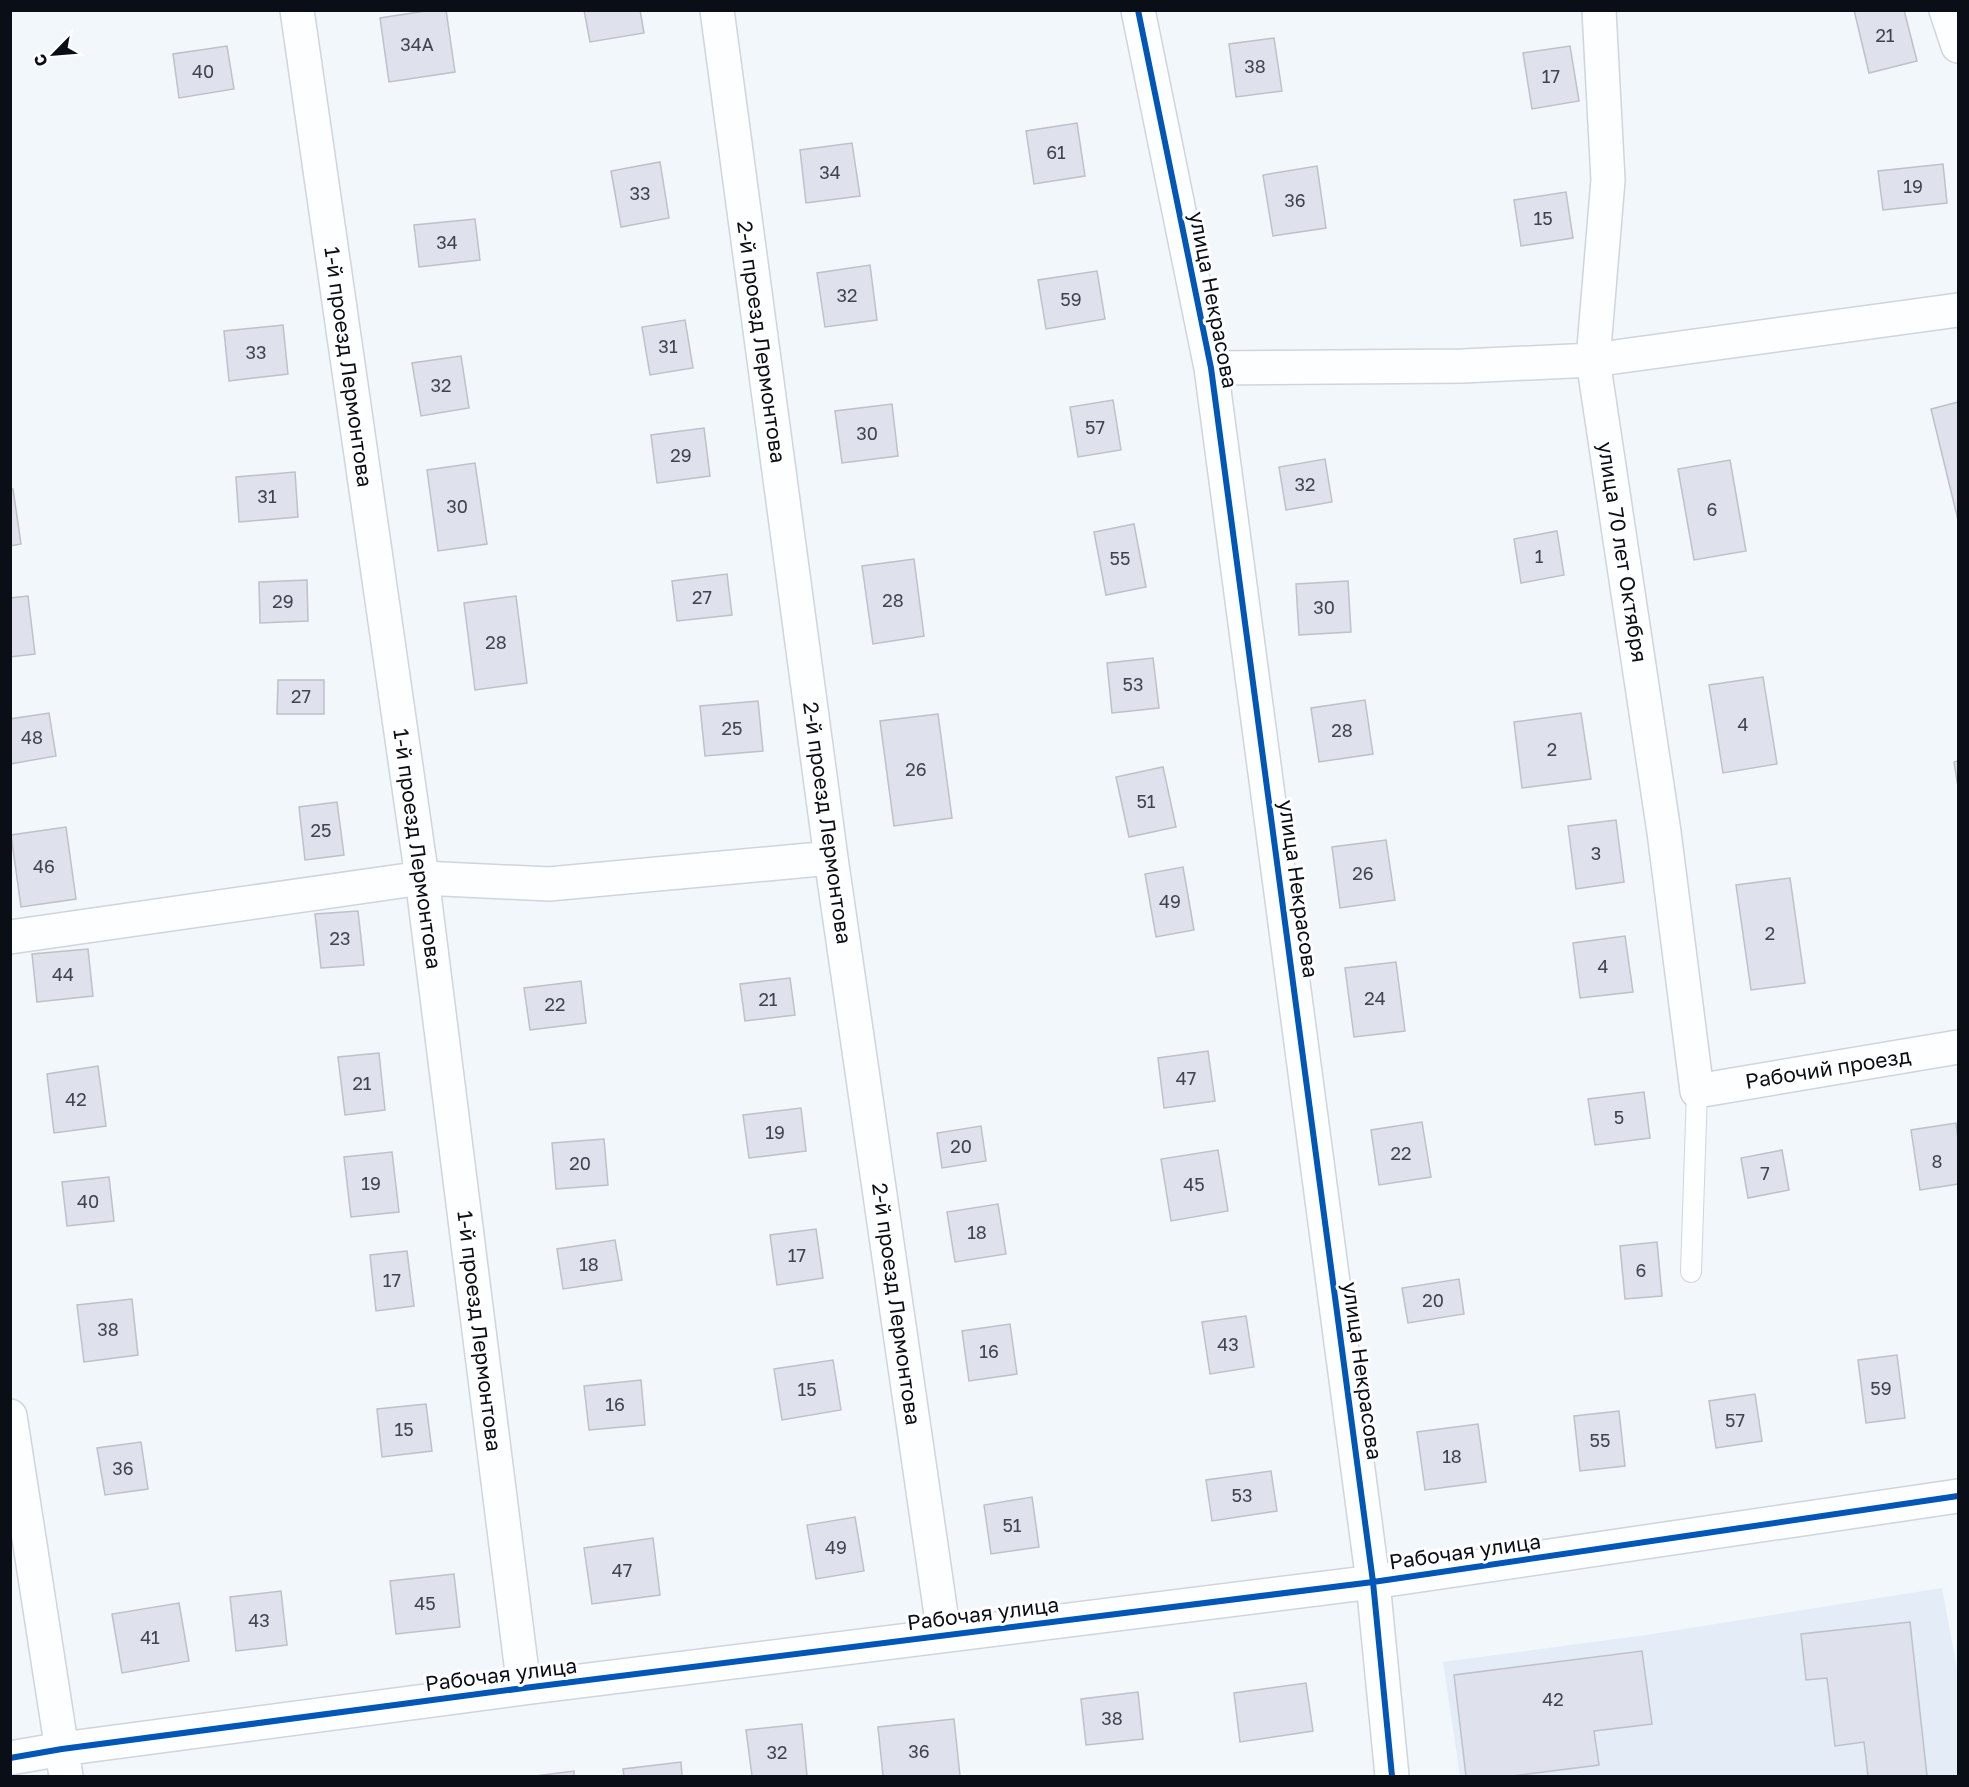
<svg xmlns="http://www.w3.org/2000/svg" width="1969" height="1787" font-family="'Golos Text',sans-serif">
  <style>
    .built { fill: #e3ecf7 }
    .building { fill: #dfe1ec; stroke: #bec1c7; stroke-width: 1.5 }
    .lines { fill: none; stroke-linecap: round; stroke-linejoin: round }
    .service-casing { stroke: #cfd5db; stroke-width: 22 }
    .minor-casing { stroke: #cfd5db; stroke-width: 36 }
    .service { stroke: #fdfeff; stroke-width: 20 }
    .minor { stroke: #fdfeff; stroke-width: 33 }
    .cycleway-casing { stroke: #fff; stroke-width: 10 }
    .cycleway { stroke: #0057b8; stroke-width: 6 }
    .labels { text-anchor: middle; stroke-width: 6; stroke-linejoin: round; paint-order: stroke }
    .number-label { font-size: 18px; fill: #40444d }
    .street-label { font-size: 21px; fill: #0a0f17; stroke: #fff }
  </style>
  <rect width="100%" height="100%" fill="#f2f7fc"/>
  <path class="built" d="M1942 1588 1958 1674V1776H1460L1443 1662 1653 1634Z"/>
  <path class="building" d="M432 10H446L455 72 389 82 380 18Z
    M584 10H640L644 33 590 42Z
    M1854 10H1904L1917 61 1869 73Z
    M1274 38 1282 91 1236 97 1229 44Z
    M227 46 234 89 179 98 173 54Z
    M1570 46 1579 101 1532 109 1523 53Z
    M1077 123 1085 176 1034 184 1026 131Z
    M852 143 860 196 806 203 800 150Z
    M660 162 669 218 621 227 611 171Z
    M1943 164 1947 203 1883 210 1878 171Z
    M1317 166 1326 228 1273 236 1263 175Z
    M1566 192 1573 238 1521 246 1514 200Z
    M475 219 480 260 419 267 414 225Z
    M870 265 877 320 825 327 817 273Z
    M1097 271 1105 319 1046 329 1038 280Z
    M685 320 693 368 650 375 642 327Z
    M283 325 288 374 229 381 224 331Z
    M461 356 469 408 421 416 412 363Z
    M1113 400 1121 450 1078 457 1070 407Z
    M1958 402V520L1931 409Z
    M892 404 898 456 842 463 835 411Z
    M704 428 710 476 657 483 651 435Z
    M1325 459 1332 502 1286 510 1279 467Z
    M1730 460 1746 551 1694 560 1678 469Z
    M475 463 487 544 438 551 427 470Z
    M295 472 298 517 239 522 236 477Z
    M10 489H13L21 544 10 546Z
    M1134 524 1146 587 1106 595 1094 532Z
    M1557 531 1564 575 1521 583 1514 539Z
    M914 559 924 636 873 644 862 566Z
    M727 574 732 615 677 621 672 581Z
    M307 580 308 621 260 623 259 582Z
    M1348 581 1351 632 1299 635 1296 584Z
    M28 596 35 654 10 657V598Z
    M516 596 527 683 475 690 464 603Z
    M1153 658 1159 708 1112 713 1107 663Z
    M1763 677 1777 764 1723 773 1709 685Z
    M278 680H324V714H277Z
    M1365 700 1373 754 1319 762 1311 708Z
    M758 701 763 751 705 756 700 706Z
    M49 713 56 756 10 764V719Z
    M1581 713 1591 779 1522 788 1514 722Z
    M938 714 952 818 894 826 880 721Z
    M1958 761V787L1954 762Z
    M1163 767 1176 827 1129 837 1116 777Z
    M337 802 344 855 305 860 299 807Z
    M1616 820 1624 882 1576 889 1568 826Z
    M66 827 76 899 21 907 11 835Z
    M1386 840 1395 900 1340 908 1332 847Z
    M1183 867 1194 930 1156 937 1145 874Z
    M1790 878 1805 983 1751 990 1736 885Z
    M358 911 364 965 321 968 315 914Z
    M1625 936 1633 992 1580 998 1573 943Z
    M88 949 93 996 37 1002 32 954Z
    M1396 962 1405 1031 1354 1037 1345 968Z
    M790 978 795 1015 745 1021 740 984Z
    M581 981 586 1023 530 1030 524 988Z
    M1208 1051 1215 1101 1164 1108 1158 1058Z
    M379 1053 385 1110 345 1115 338 1057Z
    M98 1066 106 1126 54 1133 47 1074Z
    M1644 1092 1650 1138 1595 1145 1588 1099Z
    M801 1108 806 1151 749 1158 743 1115Z
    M1422 1122 1431 1177 1379 1185 1371 1130Z
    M1956 1123 1958 1139V1184L1920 1190 1911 1130Z
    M981 1126 986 1161 942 1168 937 1133Z
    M604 1139 608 1185 556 1189 552 1143Z
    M1218 1150 1228 1211 1171 1221 1161 1159Z
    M1782 1150 1789 1190 1748 1198 1741 1158Z
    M392 1152 399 1212 351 1217 344 1157Z
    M109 1177 114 1221 67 1226 62 1182Z
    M998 1204 1006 1254 955 1262 947 1212Z
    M816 1229 823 1278 777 1285 770 1235Z
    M615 1240 622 1280 563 1289 557 1249Z
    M1657 1242 1662 1296 1625 1299 1620 1246Z
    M407 1251 414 1306 376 1311 370 1255Z
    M1459 1279 1464 1314 1408 1323 1402 1288Z
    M132 1299 138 1355 84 1362 77 1305Z
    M1246 1316 1254 1367 1210 1374 1202 1322Z
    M1010 1324 1017 1374 969 1381 962 1331Z
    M1897 1355 1905 1418 1866 1423 1858 1360Z
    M833 1360 841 1410 782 1420 774 1369Z
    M641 1380 645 1425 589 1430 584 1386Z
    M1755 1394 1762 1441 1716 1448 1709 1401Z
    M426 1404 432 1451 382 1457 377 1409Z
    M1619 1411 1625 1466 1580 1471 1574 1416Z
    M1478 1424 1486 1482 1425 1490 1417 1432Z
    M141 1442 148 1489 105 1495 97 1448Z
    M1271 1471 1277 1511 1212 1521 1206 1480Z
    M1032 1497 1039 1547 991 1554 984 1505Z
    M855 1517 864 1571 816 1579 807 1525Z
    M653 1538 660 1595 592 1604 584 1548Z
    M454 1574 460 1627 396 1634 390 1581Z
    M281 1591 287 1645 236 1651 230 1597Z
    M179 1603 189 1661 122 1673 112 1614Z
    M1910 1622 1927 1776H1868L1864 1742 1835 1746 1827 1678 1806 1680 1801 1634Z
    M1642 1651 1652 1724 1594 1731 1599 1765 1512 1776H1466L1454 1675Z
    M1306 1683 1313 1731 1240 1742 1234 1693Z
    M1138 1692 1143 1739 1086 1745 1081 1699Z
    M954 1719 960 1776H883L878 1727Z
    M802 1724 807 1776H752L746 1730Z
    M681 1762 682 1776H624L623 1769Z
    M574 1771V1776H535Z"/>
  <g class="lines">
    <g class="service-casing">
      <path id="service" d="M1691 1272 1697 1091"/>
    </g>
    <g class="minor-casing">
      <path id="minor" d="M297 10 422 878 524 1688
        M717 10 831 858 944 1635
        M1138 10 1211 368 1373 1582 1392 1776
        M1599 10 1608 180 1593 360 1664 832 1697 1091 1958 1047
        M1946 10 1958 46
        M1211 368 1463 366 1593 360 1958 310
        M10 937 422 878 549 884 831 858
        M10 1416 66 1776
        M10 1758 62 1749 524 1688 1373 1582 1958 1496"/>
    </g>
    <use href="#service" class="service"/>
    <use href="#minor" class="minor"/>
    <g class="cycleway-casing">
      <path id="cycleway" d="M1138 10 1211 368 1373 1582 1392 1776
        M10 1758 62 1749 524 1688 1373 1582 1958 1496"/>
    </g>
    <use href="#cycleway" class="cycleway"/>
  </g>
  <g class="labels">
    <g class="number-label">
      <text x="1885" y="42">21</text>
      <text x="417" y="51">34А</text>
      <text x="1255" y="73">38</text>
      <text x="203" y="78">40</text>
      <text x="1551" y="83">17</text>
      <text x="1056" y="159">61</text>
      <text x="830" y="179">34</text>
      <text x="1913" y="193">19</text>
      <text x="640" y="200">33</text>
      <text x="1295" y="207">36</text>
      <text x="1543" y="225">15</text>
      <text x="447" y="249">34</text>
      <text x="847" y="302">32</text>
      <text x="1071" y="306">59</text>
      <text x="668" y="353">31</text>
      <text x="256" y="359">33</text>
      <text x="441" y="392">32</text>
      <text x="1095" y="434">57</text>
      <text x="867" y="440">30</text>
      <text x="681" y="462">29</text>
      <text x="1305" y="491">32</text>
      <text x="267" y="503">31</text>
      <text x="457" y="513">30</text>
      <text x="1712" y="516">6</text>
      <text x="1539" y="563">1</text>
      <text x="1120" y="565">55</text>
      <text x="702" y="604">27</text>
      <text x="893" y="607">28</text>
      <text x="283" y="608">29</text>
      <text x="1324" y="614">30</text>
      <text x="496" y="649">28</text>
      <text x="1133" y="691">53</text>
      <text x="301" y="703">27</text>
      <text x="1743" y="731">4</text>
      <text x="732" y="735">25</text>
      <text x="1342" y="737">28</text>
      <text x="32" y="744">48</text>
      <text x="1552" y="756">2</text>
      <text x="916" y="776">26</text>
      <text x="1146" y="808">51</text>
      <text x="321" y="837">25</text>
      <text x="1596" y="860">3</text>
      <text x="44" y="873">46</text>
      <text x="1363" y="880">26</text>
      <text x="1170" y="908">49</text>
      <text x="1770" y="940">2</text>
      <text x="340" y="945">23</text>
      <text x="1603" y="973">4</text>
      <text x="63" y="981">44</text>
      <text x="1375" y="1005">24</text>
      <text x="768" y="1006">21</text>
      <text x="555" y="1011">22</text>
      <text x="1186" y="1085">47</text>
      <text x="362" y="1090">21</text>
      <text x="76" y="1106">42</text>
      <text x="1619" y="1124">5</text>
      <text x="775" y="1139">19</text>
      <text x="961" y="1153">20</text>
      <text x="1401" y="1160">22</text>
      <text x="1937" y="1168">8</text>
      <text x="580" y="1170">20</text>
      <text x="1765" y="1180">7</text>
      <text x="371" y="1190">19</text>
      <text x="1194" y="1191">45</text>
      <text x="88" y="1208">40</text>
      <text x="977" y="1239">18</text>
      <text x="797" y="1262">17</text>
      <text x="589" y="1271">18</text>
      <text x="1641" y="1277">6</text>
      <text x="392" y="1287">17</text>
      <text x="1433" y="1307">20</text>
      <text x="108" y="1336">38</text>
      <text x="1228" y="1351">43</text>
      <text x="989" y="1358">16</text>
      <text x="1881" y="1395">59</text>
      <text x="807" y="1396">15</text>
      <text x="615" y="1411">16</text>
      <text x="1735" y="1427">57</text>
      <text x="404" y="1436">15</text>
      <text x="1600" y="1447">55</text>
      <text x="1452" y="1463">18</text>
      <text x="123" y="1475">36</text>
      <text x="1242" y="1502">53</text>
      <text x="1012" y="1532">51</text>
      <text x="836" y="1554">49</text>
      <text x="622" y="1577">47</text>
      <text x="425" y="1610">45</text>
      <text x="259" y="1627">43</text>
      <text x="150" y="1644">41</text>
      <text x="1553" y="1706">42</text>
      <text x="1112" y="1725">38</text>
      <text x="919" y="1758">36</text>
      <text x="777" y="1759">32</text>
    </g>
    <g class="street-label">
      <text transform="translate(1213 300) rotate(79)" y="7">улица Некрасова</text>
      <text transform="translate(761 342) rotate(82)" y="7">2-й проезд Лермонтова</text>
      <text transform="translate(348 367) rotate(82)" y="7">1-й проезд Лермонтова</text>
      <text transform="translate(1622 552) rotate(81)" y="7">улица 70 лет Октября</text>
      <text transform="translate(827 823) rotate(82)" y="7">2-й проезд Лермонтова</text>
      <text transform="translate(417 849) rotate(82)" y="7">1-й проезд Лермонтова</text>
      <text transform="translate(1298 889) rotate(82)" y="7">улица Некрасова</text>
      <text transform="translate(1828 1069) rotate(-9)" y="7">Рабочий проезд</text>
      <text transform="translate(896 1304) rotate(82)" y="7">2-й проезд Лермонтова</text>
      <text transform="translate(479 1331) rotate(83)" y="7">1-й проезд Лермонтова</text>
      <text transform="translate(1362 1371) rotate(82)" y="7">улица Некрасова</text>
      <text transform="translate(1465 1552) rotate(-8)" y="7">Рабочая улица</text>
      <text transform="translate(983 1614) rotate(-7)" y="7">Рабочая улица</text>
      <text transform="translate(501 1675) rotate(-7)" y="7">Рабочая улица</text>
    </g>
  </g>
  <rect width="1969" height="1787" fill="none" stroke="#0a0f17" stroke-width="24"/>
  <g transform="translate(54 54) rotate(245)" stroke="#ffffff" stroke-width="4.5" paint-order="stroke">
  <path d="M0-4.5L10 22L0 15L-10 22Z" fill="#0a0f17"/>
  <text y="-9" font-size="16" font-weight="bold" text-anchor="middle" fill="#0a0f17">С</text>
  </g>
</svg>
